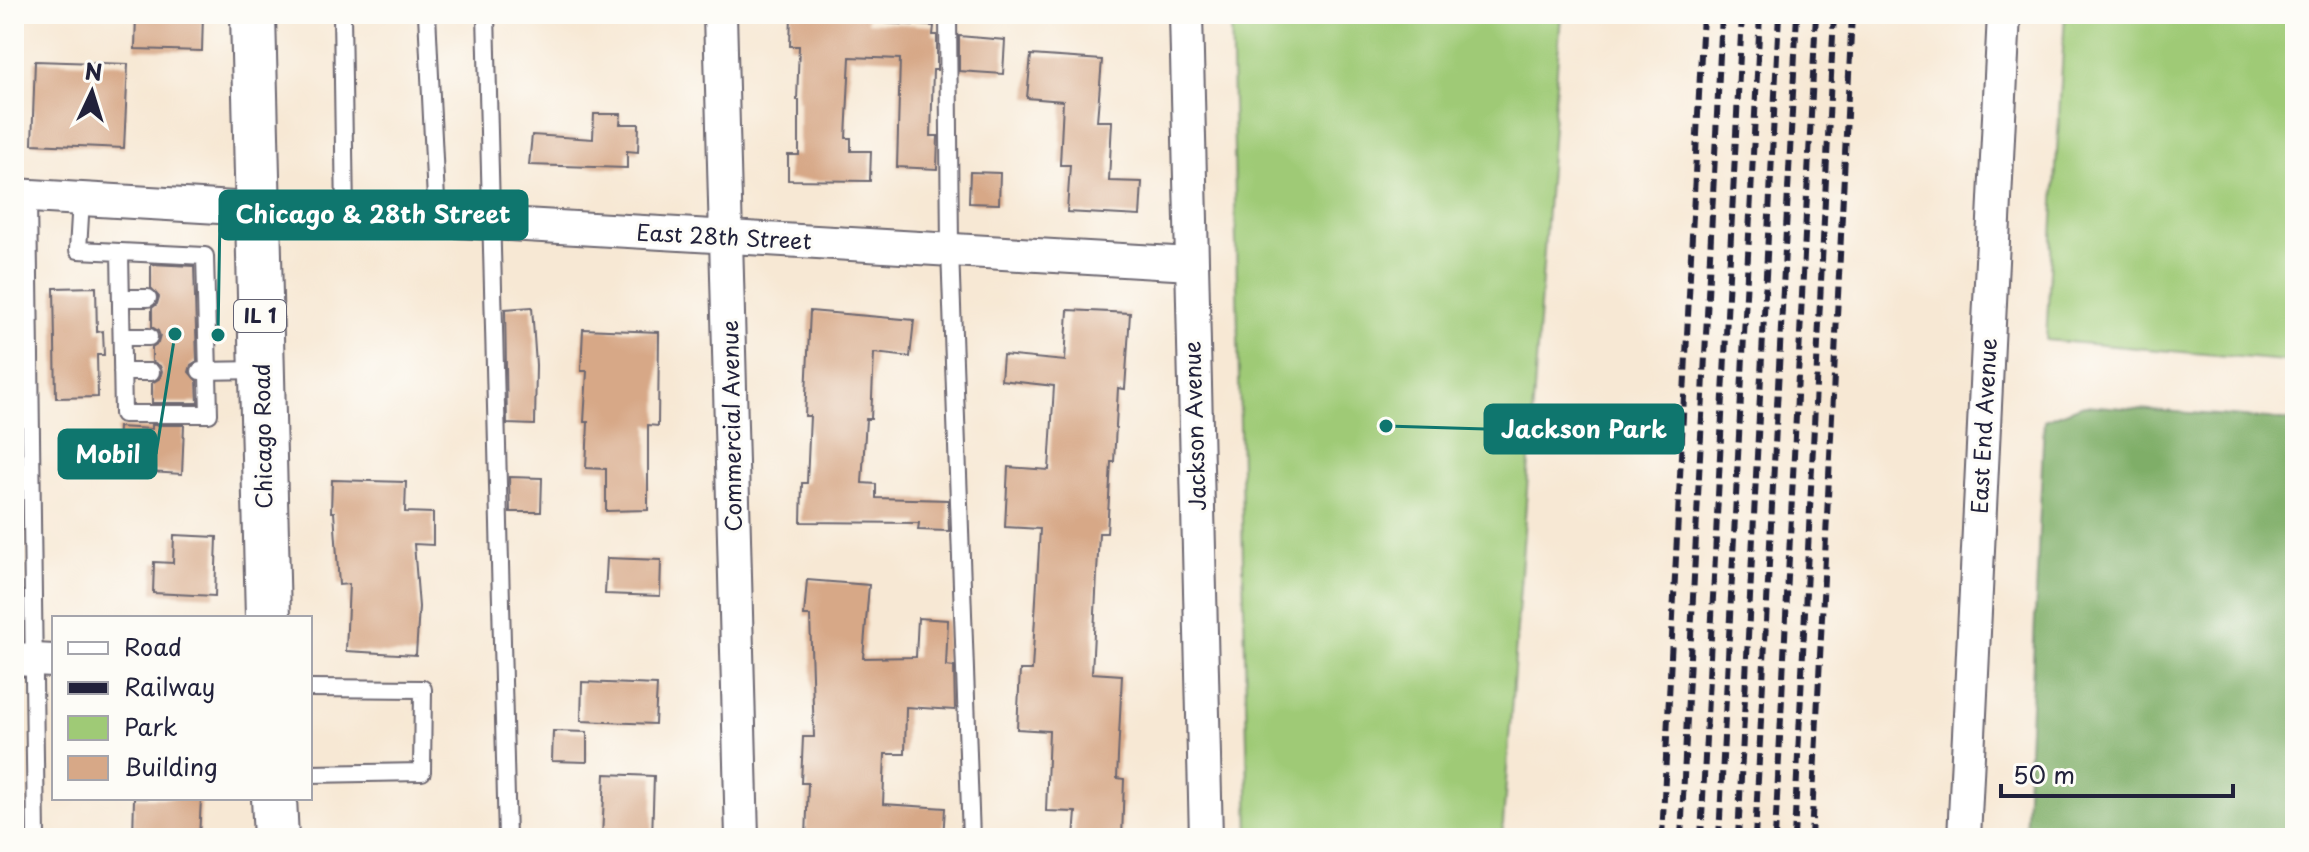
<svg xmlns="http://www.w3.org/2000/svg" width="2309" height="852" font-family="'Playpen Sans',sans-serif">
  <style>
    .green { fill: #9fca76; stroke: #607658; stroke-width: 2 }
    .forest { fill: #7fae67; stroke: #506851; stroke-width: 2 }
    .building { fill: #d7a887 }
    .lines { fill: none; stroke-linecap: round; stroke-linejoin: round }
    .service-casing { stroke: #6d6771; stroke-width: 20 }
    .minor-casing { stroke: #6d6771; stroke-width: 36 }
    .primary-casing { stroke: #6d6771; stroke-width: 48 }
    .service { stroke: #fff; stroke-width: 16 }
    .minor { stroke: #fff; stroke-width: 32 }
    .primary { stroke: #fff; stroke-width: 44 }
    .rail { stroke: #22223b; stroke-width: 6; stroke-dasharray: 12 6; stroke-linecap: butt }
    .labels { text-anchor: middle; stroke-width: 6; stroke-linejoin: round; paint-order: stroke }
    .shield { fill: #fdfcf7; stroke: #646373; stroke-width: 2 }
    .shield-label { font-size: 20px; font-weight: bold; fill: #22223b }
    .street-label { font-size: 22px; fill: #22223b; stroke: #fdfcf7 }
    .leader { fill: none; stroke: #0f766e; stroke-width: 3 }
    .callout-dot { fill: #0f766e; stroke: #fdfcf7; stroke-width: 3 }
    .callout { fill: #0f766e; stroke: #0f766e; stroke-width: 3 }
    .callout-label { font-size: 24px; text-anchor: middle; font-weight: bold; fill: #fff }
  </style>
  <rect width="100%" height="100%" fill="#fdfcf7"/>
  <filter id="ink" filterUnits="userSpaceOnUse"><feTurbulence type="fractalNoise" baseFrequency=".0125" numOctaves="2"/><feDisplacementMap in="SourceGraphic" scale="16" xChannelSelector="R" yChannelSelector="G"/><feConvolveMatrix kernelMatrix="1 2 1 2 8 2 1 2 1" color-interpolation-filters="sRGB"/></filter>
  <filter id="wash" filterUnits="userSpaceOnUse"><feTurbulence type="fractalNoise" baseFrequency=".006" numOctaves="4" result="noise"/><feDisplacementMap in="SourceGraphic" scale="32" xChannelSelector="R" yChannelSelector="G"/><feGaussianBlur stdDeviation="1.8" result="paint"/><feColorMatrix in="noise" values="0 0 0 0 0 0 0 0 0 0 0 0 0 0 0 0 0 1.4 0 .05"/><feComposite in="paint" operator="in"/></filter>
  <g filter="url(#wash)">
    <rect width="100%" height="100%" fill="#f7e8d4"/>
    <path class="green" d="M1231 14H1561L1502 838H1249Z
      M2065 14H2295V362L2046 340Z"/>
    <path class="forest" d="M2084 405 2295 421V838H2025L2044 420Z"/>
    <g id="blocks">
      <path class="building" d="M136 14H203L202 51 135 49Z
        M791 14 868 16 867 22 934 26 933 35H937V70H933L931 136H938L937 169 897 167 900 59 850 57 846 138H851V151H871L870 181 788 180V155H799V100H797L799 46H790Z
        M959 36 1005 40 1003 74 959 71Z
        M1031 55 1102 60 1097 121H1112L1109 181 1142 182 1140 216 1067 212 1070 165H1060L1063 101 1027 98Z
        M35 61 128 64 124 148 32 144Z
        M594 114H621L620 124H639L638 152 627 151V168L529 165 532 135 593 139Z
        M970 172 1000 173 999 204 969 203Z
        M151 264 194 266 197 361 191 365 189 372 197 381 198 403H152V383L160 378 162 371 160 366 152 361V347L158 343 160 336 158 331 152 327V308L157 304 159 297 151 288Z
        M96 287 97 332 103 331 104 355H97L98 397 56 398 54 288Z
        M532 307 536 365 535 425 507 424 505 309Z
        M1068 310 1130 313 1125 389 1118 388 1114 462H1111L1107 533H1099L1092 673 1122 675 1117 778 1124 779 1122 838H1074L1076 812 1046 811 1049 731 1017 729 1020 670H1032L1040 529 1005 527 1008 467 1049 470 1054 386 1001 380 1003 355 1065 361Z
        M810 311 914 320 910 357 874 353 871 419H866L862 483 876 484V498L948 500 949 531 918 530 919 523 801 522 802 483H807L810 416H805Z
        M583 329 659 332 658 426 648 425V510L606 511V469L586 468 588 422H584L587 371H581Z
        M152 425H184L182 474 116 470 118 427 152 429Z
        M509 477 542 478 541 512H510Z
        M332 480 406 482 405 512 433 513V545L414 544 419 607 416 655 346 651 349 584 339 585 334 512H331Z
        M174 535 217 537 215 596 153 593 154 562 173 563Z
        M607 558 661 560 660 596 605 594Z
        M807 580 869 585 863 658 916 657 918 618 948 620 946 666 954 667 955 710 906 707 905 754H885L883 804 945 808 943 838 898 836 897 838H806L808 783H801L803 737H814L810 616H804Z
        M582 682 657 685 655 724 581 721Z
        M553 731 587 732V762L552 761Z
        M605 774 654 776 652 838H602Z
        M134 798H201L199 838H133Z"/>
    </g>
  </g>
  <g filter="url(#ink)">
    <use href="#blocks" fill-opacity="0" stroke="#6d6771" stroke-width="2"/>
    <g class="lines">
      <g class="service-casing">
        <path id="service" d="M342 14 345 216
          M427 14 437 221
          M486 14 507 838
          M948 14 950 250 971 838
          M28 196 36 838
          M81 199 78 250 205 256 209 414H123L120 252
          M121 298H148
          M122 337H149
          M200 371 260 370
          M122 372H151
          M310 688 423 689 422 772 310 774"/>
      </g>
      <g class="minor-casing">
        <path id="minor" d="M720 14 742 838
          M1186 14 1206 838
          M14 195 1191 264
          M14 659 54 661
          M1964 838 2004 14"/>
      </g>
      <g class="primary-casing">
        <path id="primary" d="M253 14 268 618
          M274 798 276 838"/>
      </g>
      <use href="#service" class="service"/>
      <use href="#minor" class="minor"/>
      <use href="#primary" class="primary"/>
      <path class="rail" d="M1662 838 1703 14
        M1681 838 1722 14
        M1701 838 1742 14
        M1719 838 1760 14
        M1738 838 1779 14
        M1755 838 1797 14
        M1775 838 1816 14
        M1794 838 1834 14
        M1811 838 1852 14"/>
    </g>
  </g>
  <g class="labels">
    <rect class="shield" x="234" y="300" width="52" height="32" rx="6"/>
    <g class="shield-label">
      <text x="260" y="323">IL 1</text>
    </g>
    <g class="street-label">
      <text transform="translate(724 237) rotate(3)" y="8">East 28th Street</text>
      <text transform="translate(732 426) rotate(-91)" y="8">Commercial Avenue</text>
      <text transform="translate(1195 426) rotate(-92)" y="8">Jackson Avenue</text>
      <text transform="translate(1984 426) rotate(-87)" y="8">East End Avenue</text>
      <text transform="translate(263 436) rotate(-91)" y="8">Chicago Road</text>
    </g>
  </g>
  <path class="leader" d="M218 335L220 215M1386 426L1485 429M175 334L156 454"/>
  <g class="callout-dot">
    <circle cx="218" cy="335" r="8"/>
    <circle cx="1386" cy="426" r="8"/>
    <circle cx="175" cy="334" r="8"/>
  </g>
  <g class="callout">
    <rect x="220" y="191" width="307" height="48" rx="8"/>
    <rect x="1485" y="405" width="198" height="48" rx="8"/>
    <rect x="59" y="430" width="97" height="48" rx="8"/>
  </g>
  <g class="callout-label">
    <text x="373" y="223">Chicago &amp; 28th Street</text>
    <text x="1584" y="438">Jackson Park</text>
    <text x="108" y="463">Mobil</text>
  </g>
  <rect width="2309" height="852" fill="none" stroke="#fdfcf7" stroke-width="48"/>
  <rect x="52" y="616" width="260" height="184" fill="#fdfcf7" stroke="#a5a5ac" stroke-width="2"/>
  <rect x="68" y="642" width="40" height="12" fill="#ffffff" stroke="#a5a5ac" stroke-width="2"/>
  <text x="124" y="656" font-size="24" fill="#22223b">Road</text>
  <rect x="68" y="682" width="40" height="12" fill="#22223b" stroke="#a5a5ac" stroke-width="2"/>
  <text x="124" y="696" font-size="24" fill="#22223b">Railway</text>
  <rect x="68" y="716" width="40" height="24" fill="#9fca76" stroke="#a5a5ac" stroke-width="2"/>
  <text x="124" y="736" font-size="24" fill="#22223b">Park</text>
  <rect x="68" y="756" width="40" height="24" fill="#d7a887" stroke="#a5a5ac" stroke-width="2"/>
  <text x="124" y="776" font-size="24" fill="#22223b">Building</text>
  <g transform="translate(92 92) rotate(4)" stroke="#fdfcf7" stroke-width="6" paint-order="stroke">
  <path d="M0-6L14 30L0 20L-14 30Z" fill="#22223b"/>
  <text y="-12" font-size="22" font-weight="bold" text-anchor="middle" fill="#22223b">N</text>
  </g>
  <path d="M2001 784v12h232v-12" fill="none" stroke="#22223b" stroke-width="4"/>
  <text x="2013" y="784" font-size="24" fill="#22223b" stroke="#fdfcf7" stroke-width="6" paint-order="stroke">50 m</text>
</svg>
